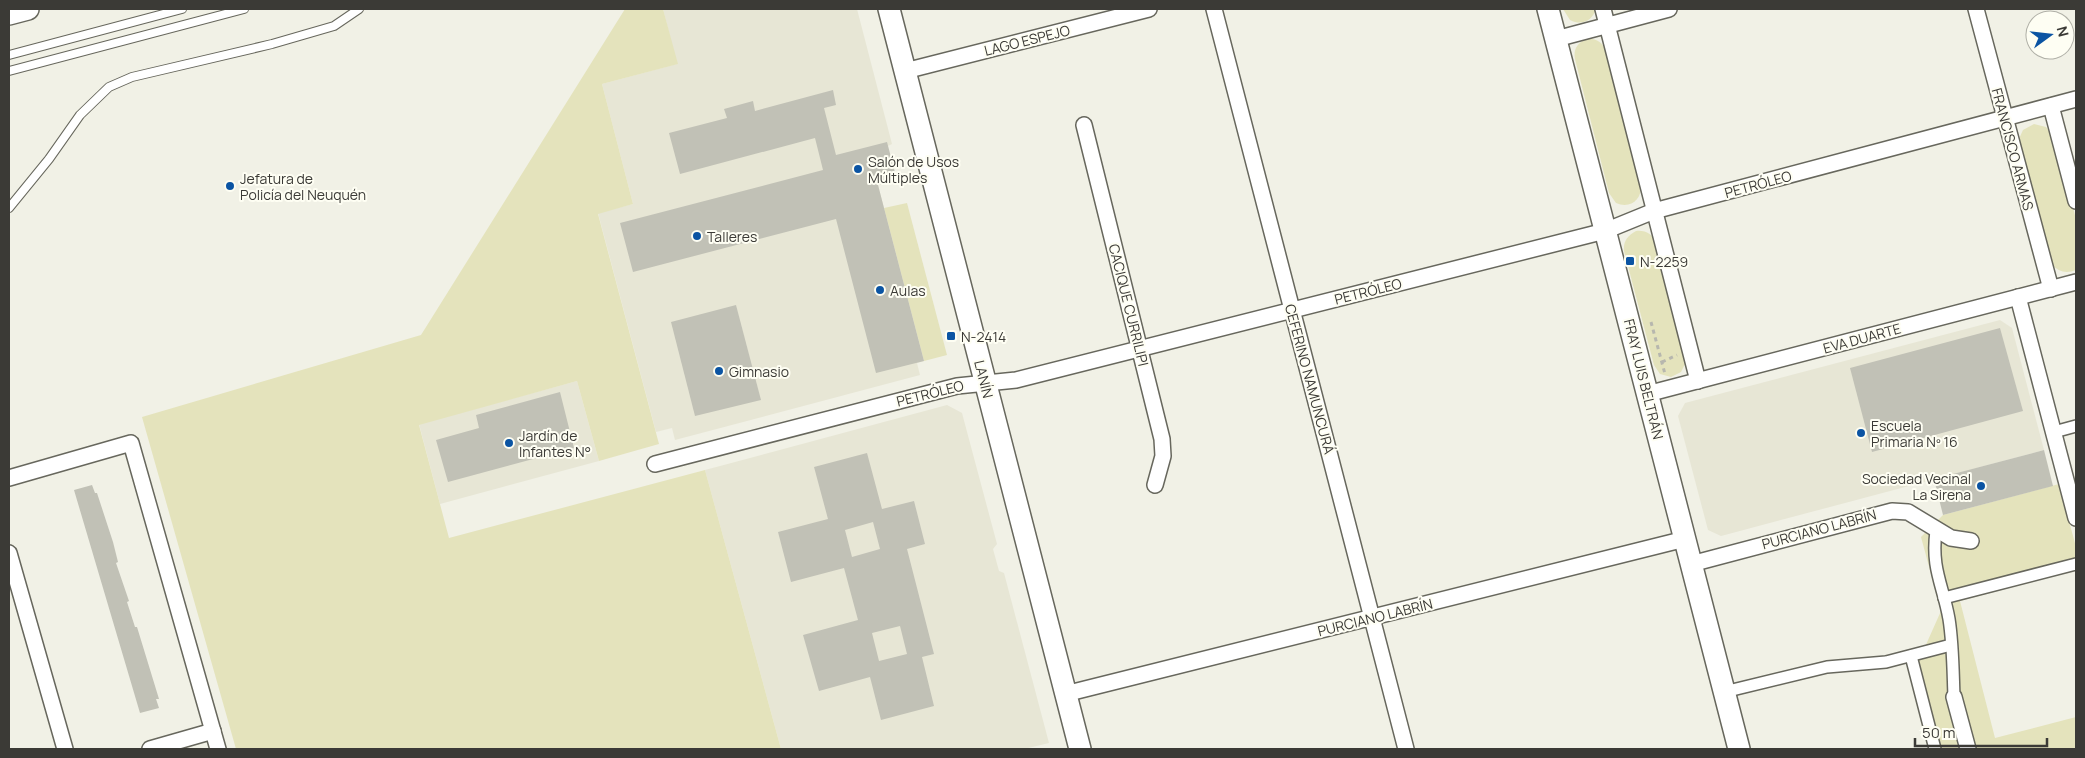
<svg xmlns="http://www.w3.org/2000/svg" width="2085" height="758" font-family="Manrope,sans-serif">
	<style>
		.built { fill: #e7e6d5 }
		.green { fill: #e4e3bc }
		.building { fill: #c1c1b6; fill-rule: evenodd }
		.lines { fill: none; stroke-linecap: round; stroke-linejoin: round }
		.service-casing { stroke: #67675d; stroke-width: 10 }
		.pedestrian-casing { stroke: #67675d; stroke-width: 14 }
		.minor-casing { stroke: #67675d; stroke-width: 18 }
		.secondary-casing { stroke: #67675d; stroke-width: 24 }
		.path { stroke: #b7b7ae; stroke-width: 3; stroke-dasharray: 4 4; stroke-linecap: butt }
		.service { stroke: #fff; stroke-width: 8 }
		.pedestrian { stroke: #fff; stroke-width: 11 }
		.minor { stroke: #fff; stroke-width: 15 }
		.secondary { stroke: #fff; stroke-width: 21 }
		.poi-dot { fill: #0b54a3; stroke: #fefef3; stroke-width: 2 }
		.labels { text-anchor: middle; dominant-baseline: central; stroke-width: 4; stroke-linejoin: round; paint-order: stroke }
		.street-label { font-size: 14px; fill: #3b3a36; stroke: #fefef3 }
		.poi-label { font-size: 14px; fill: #3b3a36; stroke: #fefef3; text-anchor: start }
	</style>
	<rect width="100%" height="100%" fill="#f1f1e6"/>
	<!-- built -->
	<g class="built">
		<polygon points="663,9 857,9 892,144 888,146 878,185 924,361 917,363 920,375 675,440 672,428 656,432 598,213 633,204 602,84 677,64"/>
		<polygon points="2000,320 2012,328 2044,450 1721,536 1708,530 1678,416 1685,403"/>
		<polygon points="577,381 599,461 440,504 419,424"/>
		<polygon points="947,405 962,413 997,544 993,549 999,571 1004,573 1049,743 1024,749 781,749 705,470"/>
	</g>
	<!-- green -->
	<g class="green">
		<polygon points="625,9 663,9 678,64 602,84 633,204 598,214 659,444 599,461 577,381 419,425 449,538 705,470 781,749 236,749 142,417 421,335"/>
		<path d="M1563,9H1596C1592,21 1582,26 1570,20Z"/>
		<path d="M1586,39C1596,38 1602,42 1606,51L1641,185C1642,200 1630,209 1616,203L1609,193L1575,59C1573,50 1577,43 1586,39Z"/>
		<path d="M2034,124L2046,127L2054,137L2076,219V270C2066,274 2059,272 2051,264L2018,141L2023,130Z"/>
		<polygon points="907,203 947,355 924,361 884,208"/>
		<path d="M1636,231C1646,230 1652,234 1656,243L1686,362L1681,372L1671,377L1660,374L1654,365L1624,251C1623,242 1627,236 1636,231Z"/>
		<polygon points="2059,484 2076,547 2076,570 1960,601 1995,738 2076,717 2076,749 1930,749 1912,676 1941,611 1921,537 1943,515"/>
	</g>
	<!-- building -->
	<g class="building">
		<polygon points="833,90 836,105 824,108 836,155 887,142 897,180 878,185 924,361 876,373 836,219 633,272 620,223 823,170 815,138 680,174 669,133 727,118 724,109 753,101 755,111"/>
		<polygon points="736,305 761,400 695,416 671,322"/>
		<polygon points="2000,328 2023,411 1872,452 1850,368"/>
		<polygon points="560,392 574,448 448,482 436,440 479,428 476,415"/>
		<polygon points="2044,450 2053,486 1943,515 1934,479"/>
		<path d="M867,453L882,509L914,501L925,544L907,549L934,654L922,657L934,706L881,720L870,677L819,691L803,635L858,620L844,568L791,582L778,532L828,519L814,467ZM873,522L880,549L852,557L845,530ZM900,626L907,654L879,661L872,633Z"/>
		<polygon points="92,485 95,493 97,493 113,542 118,562 116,563 129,601 127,602 135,627 137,627 159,699 156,699 159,708 140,713 74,490"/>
	</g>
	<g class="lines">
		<defs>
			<g id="service">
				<polyline points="9,55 182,9"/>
				<polyline points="9,71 244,9"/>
				<polyline points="9,208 49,159 80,115 109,87 132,77 272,44 334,26 359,9"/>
			</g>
			<g id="pedestrian">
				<polyline points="2054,432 2076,426"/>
				<path d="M1936,531C1931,569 1943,585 1949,619C1953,644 1953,671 1954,697"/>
				<polyline points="1944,598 2076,564"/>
				<polyline points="1911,656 1935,749"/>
				<polyline points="1724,692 1827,667 1886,662 1951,645"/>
			</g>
			<g id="minor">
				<polyline points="1214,9 1406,749"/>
				<polyline points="1603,9 1698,381"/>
				<polyline points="1976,9 2051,289"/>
				<polyline points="1556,39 1669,9"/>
				<polyline points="905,71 1149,9"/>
				<polyline points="2051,106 2076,201"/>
				<polyline points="1084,125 1162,439 1163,456 1155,485"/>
				<polyline points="2018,297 2076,518"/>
				<polyline points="1647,394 2076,282"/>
				<polyline points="655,464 957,386 1016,380 1605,231 1654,211 2076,99"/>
				<polyline points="9,478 131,443 218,749"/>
				<polyline points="9,553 65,749"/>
				<polyline points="1691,564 1892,511 1908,512 1951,538 1971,541"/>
				<polyline points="1065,694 1685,539"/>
				<polyline points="1954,697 1968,749"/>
				<polyline points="150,749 213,731"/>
			</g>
			<g id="secondary">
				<polyline points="889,9 1080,749"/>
				<polyline points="1548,9 1739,749"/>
				<polyline points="9,14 28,9"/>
			</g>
		</defs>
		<!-- service casing -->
		<use href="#service" class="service-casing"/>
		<!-- pedestrian casing -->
		<use href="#pedestrian" class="pedestrian-casing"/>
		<!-- minor casing -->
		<use href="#minor" class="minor-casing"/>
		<!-- secondary casing -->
		<use href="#secondary" class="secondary-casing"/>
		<!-- path -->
		<g class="path">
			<polyline points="1651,322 1665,374"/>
			<polyline points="1662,362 1677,355"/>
		</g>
		<!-- service -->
		<use href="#service" class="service"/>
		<!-- pedestrian -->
		<use href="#pedestrian" class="pedestrian"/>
		<!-- minor -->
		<use href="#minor" class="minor"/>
		<!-- secondary -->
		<use href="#secondary" class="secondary"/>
	</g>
	<!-- markers -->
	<g class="poi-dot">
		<circle cx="858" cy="169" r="5"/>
		<circle cx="230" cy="186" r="5"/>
		<circle cx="697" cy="236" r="5"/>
		<rect x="1625" y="256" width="10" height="10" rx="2.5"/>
		<circle cx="880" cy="290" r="5"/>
		<rect x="946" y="331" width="10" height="10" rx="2.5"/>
		<circle cx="719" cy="371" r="5"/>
		<circle cx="1861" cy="433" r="5"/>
		<circle cx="509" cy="443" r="5"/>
		<circle cx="1981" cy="486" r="5"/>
	</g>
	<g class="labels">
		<!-- street labels -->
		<g class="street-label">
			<text transform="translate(1027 40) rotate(-14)">LAGO ESPEJO</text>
			<text transform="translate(2013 149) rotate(75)">FRANCISCO ARMAS</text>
			<text transform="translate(1758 184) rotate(-15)">PETRÓLEO</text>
			<text transform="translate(1368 291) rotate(-14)">PETRÓLEO</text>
			<text transform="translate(1129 305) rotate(76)">CACIQUE CURRILIPI</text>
			<text transform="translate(1862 338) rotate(-15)">EVA DUARTE</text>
			<text transform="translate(984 379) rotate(76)">LANÍN</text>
			<text transform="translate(1310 379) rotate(75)">CEFERINO NAMUNCURÁ</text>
			<text transform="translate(1644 379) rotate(76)">FRAY LUIS BELTRÁN</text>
			<text transform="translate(930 393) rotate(-14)">PETRÓLEO</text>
			<text transform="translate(1819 529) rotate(-15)">PURCIANO LABRÍN</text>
			<text transform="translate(1375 617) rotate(-14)">PURCIANO LABRÍN</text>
		</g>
		<!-- poi labels -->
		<g class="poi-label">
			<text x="868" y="161">Salón de Usos<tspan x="868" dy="16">Múltiples</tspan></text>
			<text x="240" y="178">Jefatura de<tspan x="240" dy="16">Policía del Neuquén</tspan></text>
			<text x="707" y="236">Talleres</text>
			<text x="1640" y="261">N-2259</text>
			<text x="890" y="290">Aulas</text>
			<text x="961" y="336">N-2414</text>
			<text x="729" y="371">Gimnasio</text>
			<text x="1871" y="425">Escuela<tspan x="1871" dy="16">Primaria Nº 16</tspan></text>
			<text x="519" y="435">Jardín de<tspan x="519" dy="16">Infantes N°</tspan></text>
			<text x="1971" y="478" text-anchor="end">Sociedad Vecinal<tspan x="1971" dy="16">La Sirena</tspan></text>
		</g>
	</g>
	<!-- border -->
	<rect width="2085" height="758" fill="none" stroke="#3b3a36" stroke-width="20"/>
	<!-- north arrow -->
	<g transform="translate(2050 35) rotate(75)"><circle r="24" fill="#fefef3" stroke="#b0b0a7"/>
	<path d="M0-4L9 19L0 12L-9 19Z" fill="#0b54a3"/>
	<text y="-8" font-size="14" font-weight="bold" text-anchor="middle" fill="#3b3a36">N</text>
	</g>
	<!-- scale -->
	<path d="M1915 738v8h132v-8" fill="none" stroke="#3b3a36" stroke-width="2.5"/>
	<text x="1922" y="738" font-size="15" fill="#3b3a36" stroke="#fefef3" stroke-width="4" paint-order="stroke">50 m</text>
</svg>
